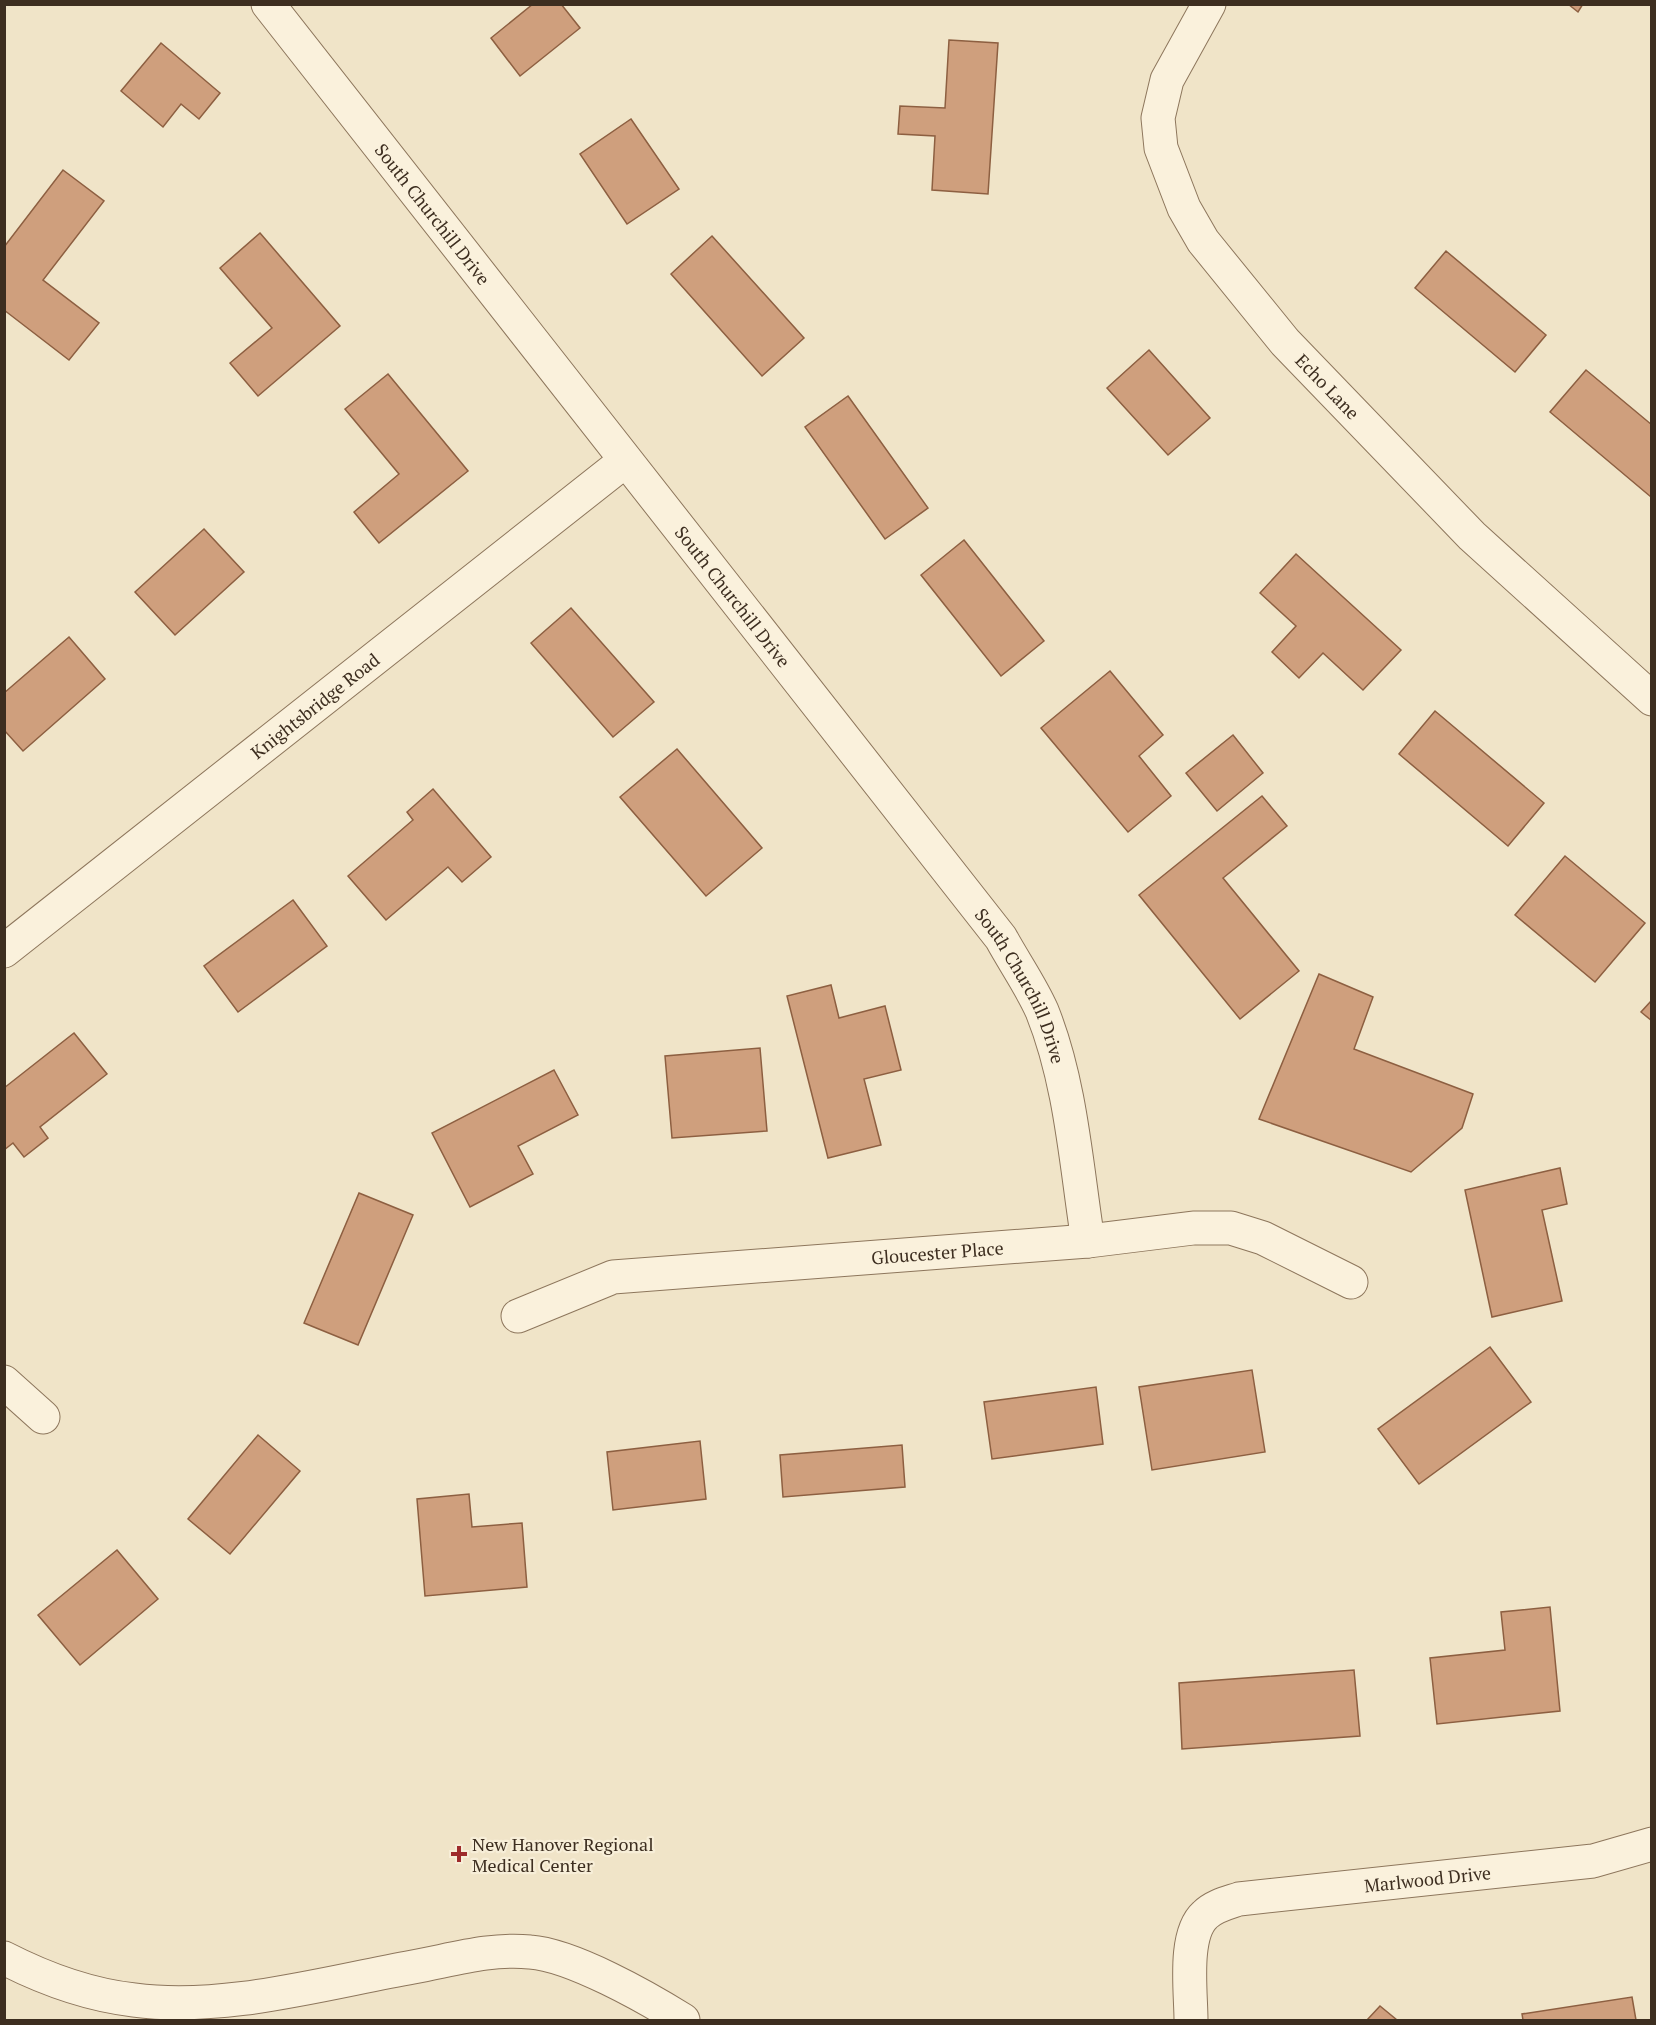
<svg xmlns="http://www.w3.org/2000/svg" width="1656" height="2025" font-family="'PT Serif',serif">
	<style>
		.building { fill: #cf9f7d; stroke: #8d5f41; stroke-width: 1.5 }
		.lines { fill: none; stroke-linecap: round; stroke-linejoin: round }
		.minor-casing { stroke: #8d765c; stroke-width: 35 }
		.minor { stroke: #faf1dc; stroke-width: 33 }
		.poi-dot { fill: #9e2a2b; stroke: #f7eed8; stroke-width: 2 }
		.labels { text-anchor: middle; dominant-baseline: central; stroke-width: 4.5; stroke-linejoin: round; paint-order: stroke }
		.street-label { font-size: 18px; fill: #3d2e20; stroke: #f7eed8 }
		.poi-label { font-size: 18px; fill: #3d2e20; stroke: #f7eed8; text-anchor: start }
	</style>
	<rect width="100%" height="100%" fill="#f0e4c8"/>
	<!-- building -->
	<g class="building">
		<polygon points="533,4 561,4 580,28 520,76 491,38"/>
		<polygon points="1568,4 1583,4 1578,12"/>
		<polygon points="949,40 998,43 988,194 932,190 935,136 898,134 900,106 945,108"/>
		<polygon points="161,43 220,93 199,119 181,104 163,127 121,91"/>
		<polygon points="631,119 679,189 627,224 580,154"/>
		<polygon points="63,170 104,201 43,280 99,323 69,360 4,310 4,247"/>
		<polygon points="260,233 340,326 258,396 230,363 272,328 220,268"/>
		<polygon points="712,236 804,338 762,376 671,274"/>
		<polygon points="1446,251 1546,335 1515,372 1415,288"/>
		<polygon points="1149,350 1210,418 1168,455 1107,388"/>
		<polygon points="1586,370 1652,425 1651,497 1550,412"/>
		<polygon points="388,374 468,471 379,543 354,512 399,474 345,409"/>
		<polygon points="848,396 928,508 885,539 805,427"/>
		<polygon points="204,529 244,572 175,635 135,592"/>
		<polygon points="964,540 1044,641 1001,676 921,575"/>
		<polygon points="1296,554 1401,650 1363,690 1323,653 1299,678 1272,652 1296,626 1260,593"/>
		<polygon points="571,608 654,702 613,737 531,643"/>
		<polygon points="69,637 105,679 23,751 4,730 4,693"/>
		<polygon points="1110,671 1163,735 1139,756 1171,796 1128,832 1041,728"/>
		<polygon points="1435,711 1544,803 1508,846 1399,754"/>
		<polygon points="1233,735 1263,773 1217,811 1186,773"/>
		<polygon points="677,749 762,848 706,896 620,797"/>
		<polygon points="433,789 491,857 462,882 448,867 386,920 348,876 413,820 407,812"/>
		<polygon points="1262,796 1287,826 1223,878 1299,971 1240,1019 1139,895"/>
		<polygon points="1565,856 1645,923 1595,982 1515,915"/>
		<polygon points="293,900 327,946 238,1012 204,966"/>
		<polygon points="1319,974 1373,997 1354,1049 1473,1094 1462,1128 1411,1172 1259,1119"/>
		<polygon points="831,985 839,1018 885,1006 901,1070 864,1079 881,1145 828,1158 787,996"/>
		<polygon points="1652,1000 1652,1021 1641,1012"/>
		<polygon points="74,1033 107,1074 40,1127 48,1138 24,1157 13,1143 4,1150 4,1088"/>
		<polygon points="760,1048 767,1131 672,1138 665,1056"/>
		<polygon points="554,1070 578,1115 518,1146 533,1174 470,1207 432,1133"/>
		<polygon points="1560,1168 1567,1204 1542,1210 1562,1301 1492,1317 1465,1190"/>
		<polygon points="359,1193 413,1215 358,1345 304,1323"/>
		<polygon points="1490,1347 1531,1402 1419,1484 1378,1429"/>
		<polygon points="1252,1370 1265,1452 1152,1470 1139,1387"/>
		<polygon points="1096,1387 1103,1444 992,1459 984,1402"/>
		<polygon points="258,1435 300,1471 230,1554 188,1519"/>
		<polygon points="700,1441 706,1499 613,1510 607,1452"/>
		<polygon points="902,1445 905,1487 783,1497 780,1455"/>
		<polygon points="469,1494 472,1527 522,1523 527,1587 425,1596 417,1499"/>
		<polygon points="117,1550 158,1599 80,1665 38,1615"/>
		<polygon points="1550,1607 1560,1711 1437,1724 1430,1658 1505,1650 1501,1612"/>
		<polygon points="1354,1670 1360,1736 1182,1749 1179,1683"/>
		<polygon points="1632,1997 1636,2020 1523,2020 1522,2014"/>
		<polygon points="1380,2006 1397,2020 1367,2020"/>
	</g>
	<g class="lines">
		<defs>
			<g id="minor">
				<path id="s1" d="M268,4L1001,938C1014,962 1031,986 1042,1011C1071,1083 1076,1164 1088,1241"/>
				<path id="s2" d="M1209,4L1167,80L1158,118L1161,148L1184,208L1203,241L1285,342L1472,536L1652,699"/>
				<path id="s3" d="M4,951L625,461"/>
				<path id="s4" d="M518,1316L613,1277L1088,1241L1193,1228H1231L1263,1238L1351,1282"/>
				<polyline points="4,1382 43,1417"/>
				<path d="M4,1958C43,1978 90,1995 134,2000C224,2012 324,1983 413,1967C452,1960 490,1948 530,1952C572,1955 646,1997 683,2020"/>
				<path id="s5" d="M1191,2020C1191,1992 1183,1935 1205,1915C1214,1906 1227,1903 1239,1899L1593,1861L1652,1844"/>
			</g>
		</defs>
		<!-- minor casing -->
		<use href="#minor" class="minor-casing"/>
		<!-- minor -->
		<use href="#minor" class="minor"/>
	</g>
	<!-- markers -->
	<path class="poi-dot" d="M456 1845h6v6h6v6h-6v6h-6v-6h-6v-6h6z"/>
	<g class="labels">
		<!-- street labels -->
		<g class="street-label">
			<text stroke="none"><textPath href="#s1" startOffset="267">South Churchill Drive</textPath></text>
			<text stroke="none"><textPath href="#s2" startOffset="450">Echo Lane</textPath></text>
			<text stroke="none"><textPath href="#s1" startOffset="753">South Churchill Drive</textPath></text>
			<text stroke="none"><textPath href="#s3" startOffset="396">Knightsbridge Road</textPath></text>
			<text stroke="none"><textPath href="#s1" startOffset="1239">South Churchill Drive</textPath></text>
			<text stroke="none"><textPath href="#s4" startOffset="428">Gloucester Place</textPath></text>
			<text stroke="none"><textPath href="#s5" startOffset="336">Marlwood Drive</textPath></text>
		</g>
		<!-- poi labels -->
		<g class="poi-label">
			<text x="472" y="1844">New Hanover Regional<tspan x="472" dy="21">Medical Center</tspan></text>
		</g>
	</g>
	<!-- border -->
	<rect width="1656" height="2025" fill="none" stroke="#3d2e20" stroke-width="12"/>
</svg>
